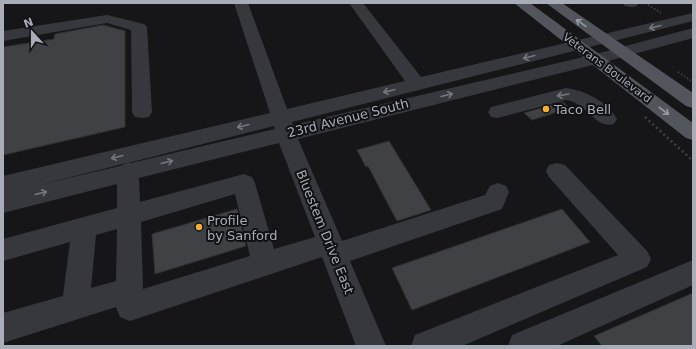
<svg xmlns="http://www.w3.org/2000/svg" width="696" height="349" font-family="'DejaVu Sans',sans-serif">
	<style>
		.building { fill: #404145; stroke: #303034 }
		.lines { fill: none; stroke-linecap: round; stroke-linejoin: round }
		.path-far1 { stroke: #3d3f44; stroke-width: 2; stroke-dasharray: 1.5 2; stroke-linecap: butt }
		.path { stroke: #3d3f44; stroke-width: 2.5; stroke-dasharray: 2 3; stroke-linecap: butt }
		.minor { fill: #37383d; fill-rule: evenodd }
		.major { fill: #53555c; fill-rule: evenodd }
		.oneway { stroke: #979ba6 }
		.oneway2 { stroke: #757881 }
		.poi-dot { fill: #f2b134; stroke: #111113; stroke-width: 1.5 }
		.labels { text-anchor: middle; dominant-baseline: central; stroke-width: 4; stroke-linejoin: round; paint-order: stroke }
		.far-street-label { font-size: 11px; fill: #a8adb8; stroke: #111113 }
		.poi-label { font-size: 13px; fill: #a8adb8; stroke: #111113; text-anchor: start }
		.street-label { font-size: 13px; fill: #a8adb8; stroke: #111113 }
	</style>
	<rect width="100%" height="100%" fill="#161618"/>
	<!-- building -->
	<g class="building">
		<polygon points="103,25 125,31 125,127 3,155 3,47 54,39 55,34"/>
		<polygon points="563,102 570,108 532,120 524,113"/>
		<polygon points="389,141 431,210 397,221 368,166 366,167 357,150"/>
		<polygon points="237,209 246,246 155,274 152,234"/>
		<polygon points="562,209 590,242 412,310 392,268"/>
		<polygon points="693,293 693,346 602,346 594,336"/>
	</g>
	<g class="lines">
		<!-- path-far1 -->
		<g class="path-far1">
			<polyline points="645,3 661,13"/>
			<polyline points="678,72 693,82"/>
		</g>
		<!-- path -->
		<polyline class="path" points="645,117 693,161"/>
		<!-- minor -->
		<g class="minor">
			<path d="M234,3H248L287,109L405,81L349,3H363L421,77L693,13V21L292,122L293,125L592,55L693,28V38L601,63L298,139L342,241L485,195L490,186L498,183L506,186L509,192L502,209L350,261L386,346H356L322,257L130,321L120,317L116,307L3,343V313L63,296L70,242L3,261V239L117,208V184L3,213V176L270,113ZM274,126L275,129L131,163H128ZM279,143L315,237L274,249L255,183L252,177L244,174L140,202L139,178ZM127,163L120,166L39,185ZM235,194L250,256L143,289L141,222ZM117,229L116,281L91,288L96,235Z"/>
			<polygon points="623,3 639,3 637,6 632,7 625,6"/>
			<polygon points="107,15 144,24 147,27 152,112 149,117 142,118 135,117 132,112 131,30 107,23 3,41 3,31"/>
			<path d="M566,88C587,91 606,101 617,119L614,124C594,129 588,103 566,100L498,118L491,117L488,112L491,107Z"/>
			<polygon points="557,163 565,165 647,251 651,259 647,267 462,346 411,346 415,335 618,255 549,177 546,171 549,165"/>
			<polygon points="693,260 693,285 557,346 508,346 512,335"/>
		</g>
		<!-- major -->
		<g class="major">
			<polygon points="514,3 530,3 693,123 693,140 686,138"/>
			<polygon points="546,3 562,3 693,93 693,108 686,106"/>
		</g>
	</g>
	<!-- one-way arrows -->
	<defs><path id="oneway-shaft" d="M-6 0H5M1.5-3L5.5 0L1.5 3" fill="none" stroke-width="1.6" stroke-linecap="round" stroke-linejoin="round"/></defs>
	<g class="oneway">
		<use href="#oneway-shaft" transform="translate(581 23) rotate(-145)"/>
		<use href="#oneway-shaft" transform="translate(664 111) rotate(37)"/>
	</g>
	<g class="oneway2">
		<use href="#oneway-shaft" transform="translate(655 27) rotate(166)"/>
		<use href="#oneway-shaft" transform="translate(529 57) rotate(166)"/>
		<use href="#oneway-shaft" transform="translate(389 91) rotate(166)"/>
		<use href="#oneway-shaft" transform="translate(447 95) rotate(-14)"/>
		<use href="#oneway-shaft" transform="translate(563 95) rotate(171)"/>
		<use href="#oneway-shaft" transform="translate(243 126) rotate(166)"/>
		<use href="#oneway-shaft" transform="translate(117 157) rotate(166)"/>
		<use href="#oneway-shaft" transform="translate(167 162) rotate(-14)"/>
		<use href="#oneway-shaft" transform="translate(41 193) rotate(-14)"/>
	</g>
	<!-- markers -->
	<g class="poi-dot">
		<circle cx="546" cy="109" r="4"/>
		<circle cx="199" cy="227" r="4"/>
	</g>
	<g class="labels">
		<!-- far-street labels -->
		<g class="far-street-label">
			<text transform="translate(607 68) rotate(37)">Veterans Boulevard</text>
		</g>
		<!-- poi labels -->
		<g class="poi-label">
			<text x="554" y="109">Taco Bell</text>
			<text x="207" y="220">Profile<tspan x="207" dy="15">by Sanford</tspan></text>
		</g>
		<!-- street labels -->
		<g class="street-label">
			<text transform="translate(348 118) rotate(-14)">23rd Avenue South</text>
			<text transform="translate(325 232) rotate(68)">Bluestem Drive East</text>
		</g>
	</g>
	<!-- border -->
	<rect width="696" height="349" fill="none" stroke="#a8adb8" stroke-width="8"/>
	<!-- north arrow -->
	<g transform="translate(32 32) rotate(339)" stroke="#111113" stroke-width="3" paint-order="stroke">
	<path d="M0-3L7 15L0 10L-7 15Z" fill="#a8adb8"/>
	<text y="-6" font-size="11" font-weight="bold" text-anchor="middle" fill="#a8adb8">N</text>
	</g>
</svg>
